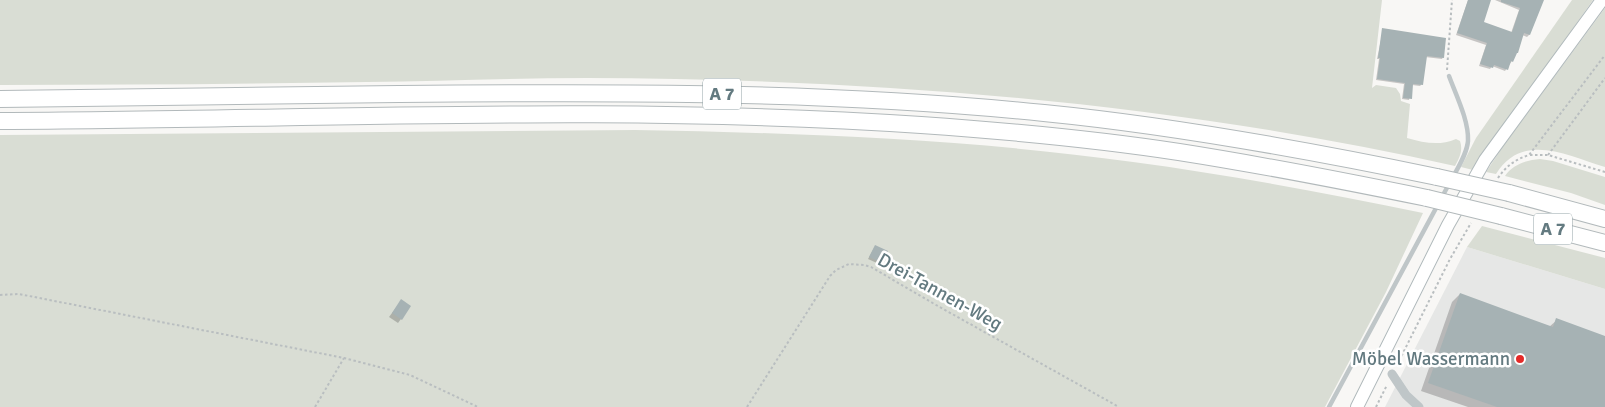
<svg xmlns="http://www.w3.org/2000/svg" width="1605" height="407" font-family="Signika,sans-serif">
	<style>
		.built { fill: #e6e7e6 }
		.green { fill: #d9ddd4 }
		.shadow { fill: #0003 }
		.building { fill: #a6b2b4 }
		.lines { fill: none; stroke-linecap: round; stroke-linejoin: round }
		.secondary-casing { stroke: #b1babc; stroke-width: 14 }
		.highway-casing { stroke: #b2b9bb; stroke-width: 18 }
		.path { stroke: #b9bec0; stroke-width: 2; stroke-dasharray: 2.5 2.5; stroke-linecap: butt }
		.lane { stroke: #bfc6c8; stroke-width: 4.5 }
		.street { stroke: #bfc6c8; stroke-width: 9 }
		.secondary { stroke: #fff; stroke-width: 12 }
		.highway { stroke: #fff; stroke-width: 16 }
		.highway-bridge-casing { stroke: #b2b9bb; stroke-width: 18; stroke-linecap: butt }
		.highway-bridge { stroke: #fff; stroke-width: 16 }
		.poi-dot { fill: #e42a29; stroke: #fff; stroke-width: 2 }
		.labels { text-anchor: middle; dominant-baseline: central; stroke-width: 5; stroke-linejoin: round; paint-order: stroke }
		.shield { fill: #fff; stroke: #92a2a6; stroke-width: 1 }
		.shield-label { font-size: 18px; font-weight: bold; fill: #637a80 }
		.street-label { font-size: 19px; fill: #637a80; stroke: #fff }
		.poi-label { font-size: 19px; fill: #637a80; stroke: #fff; text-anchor: end }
	</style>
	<rect width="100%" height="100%" fill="#f8f7f5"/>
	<!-- built -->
	<polygon class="built" points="1467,247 1605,289 1605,407 1385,407"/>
	<!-- green -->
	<g class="green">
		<path d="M0,0H1382L1372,88L1376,85L1396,88L1400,94L1401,101L1410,104L1407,138C1425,143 1439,146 1456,139L1460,141C1463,150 1460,157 1455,166C1170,102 878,79 587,78C514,78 440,81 367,82C245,84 122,85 0,85Z"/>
		<polygon points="1572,0 1593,0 1473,170 1461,167 1476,138"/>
		<path d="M1605,8V167C1568,156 1523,131 1496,174L1486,172L1504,145Z"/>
		<path d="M635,130C801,133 968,139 1133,162C1230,175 1327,193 1423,213L1386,292L1325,407H0V135Z"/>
		<path d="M1540,159L1553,161L1605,177V205L1571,193L1505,176C1513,164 1527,160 1540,159Z"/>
		<polygon points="1482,226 1605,258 1605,289 1467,247"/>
	</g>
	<!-- shadow -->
	<g class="shadow">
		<polygon points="1468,0 1490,0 1482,23 1511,33 1519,10 1495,0 1543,0 1529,35 1527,37 1522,35 1512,61 1505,71 1492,66 1490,69 1479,66 1486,45 1456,35"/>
		<polygon points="1383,30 1443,57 1442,59 1425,57 1421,85 1420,86 1412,85 1409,100 1402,99 1404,84 1376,80 1379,59 1377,59"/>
		<polygon points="874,248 886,252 879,264 868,259"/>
		<polygon points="1460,294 1549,327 1557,320 1605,338 1605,407 1468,407 1421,391 1452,302"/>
		<polygon points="401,301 401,319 398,323 389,317"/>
	</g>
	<!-- building -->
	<g class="building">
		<polygon points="1468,0 1491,0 1484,22 1512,32 1520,8 1501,2 1501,0 1544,0 1530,35 1524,33 1518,53 1517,53 1513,62 1511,61 1508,70 1494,65 1493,68 1480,64 1487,43 1457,33"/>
		<polygon points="1382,28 1446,38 1444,58 1427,56 1423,85 1413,84 1412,99 1403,98 1405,83 1377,79 1380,58 1378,58"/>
		<polygon points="875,245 888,251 882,263 869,257"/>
		<polygon points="1460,293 1553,327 1556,318 1605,336 1605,407 1497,407 1428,383"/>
		<polygon points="401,299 411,306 402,320 392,313"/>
	</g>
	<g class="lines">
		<defs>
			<polyline id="secondary" points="1357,407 1448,225 1485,160 1602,0"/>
			<g id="highway">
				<path d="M0,99C133,97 266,96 399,94C614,92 830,91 1044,113C1176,126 1307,150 1437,177"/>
				<path d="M0,121C306,120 615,104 921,125C1007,131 1094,139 1179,152C1262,165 1344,181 1427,198"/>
				<polyline points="1509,193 1605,219"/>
				<polyline points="1501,216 1605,243"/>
			</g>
		</defs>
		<!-- secondary casing -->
		<use href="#secondary" class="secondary-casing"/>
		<!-- highway casing -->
		<use href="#highway" class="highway-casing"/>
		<!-- path -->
		<g class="path">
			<polyline points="1447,70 1452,0"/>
			<polyline points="1530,155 1548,155 1605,172"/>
			<polyline points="1548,155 1605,78"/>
			<path d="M1498,178C1506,166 1516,159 1529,155L1605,55"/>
			<polyline points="0,295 19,294 344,358 410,375 478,407"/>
			<polyline points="1397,365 1450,259 1471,223"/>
			<polyline points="315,407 344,358"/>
			<polyline points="747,407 830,276 836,270 849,264 864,265 871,267 936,305 1119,407"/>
			<polyline points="1376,407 1387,385"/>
		</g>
		<!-- lane -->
		<g class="lane">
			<path d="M1449,76C1456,95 1469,121 1468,141C1467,153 1459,166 1453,177"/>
			<polyline points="1329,407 1449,184"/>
		</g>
		<!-- street -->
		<polyline class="street" points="1392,374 1406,395 1419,407"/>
		<!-- secondary -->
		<use href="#secondary" class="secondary"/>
		<!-- highway -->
		<use href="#highway" class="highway"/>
		<defs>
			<g id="highway-bridge">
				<polyline points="1437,177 1509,193"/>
				<polyline points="1427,198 1501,216"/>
			</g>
		</defs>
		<!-- highway-bridge casing -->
		<use href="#highway-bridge" class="highway-bridge-casing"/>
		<!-- highway-bridge -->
		<use href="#highway-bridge" class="highway-bridge"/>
	</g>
	<!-- markers -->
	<circle class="poi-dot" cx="1520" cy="359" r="5"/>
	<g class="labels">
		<!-- shield labels -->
		<g class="shield">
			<rect x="703" y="78.5" width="38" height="31" rx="4"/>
			<rect x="1534" y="213.5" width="38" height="31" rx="4"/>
		</g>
		<g class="shield-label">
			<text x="722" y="94">A 7</text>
			<text x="1553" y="229">A 7</text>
		</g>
		<!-- street labels -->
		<g class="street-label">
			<text transform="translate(940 292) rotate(29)">Drei-Tannen-Weg</text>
		</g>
		<!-- poi labels -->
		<g class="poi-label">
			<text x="1510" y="359">Möbel Wassermann</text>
		</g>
	</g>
</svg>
